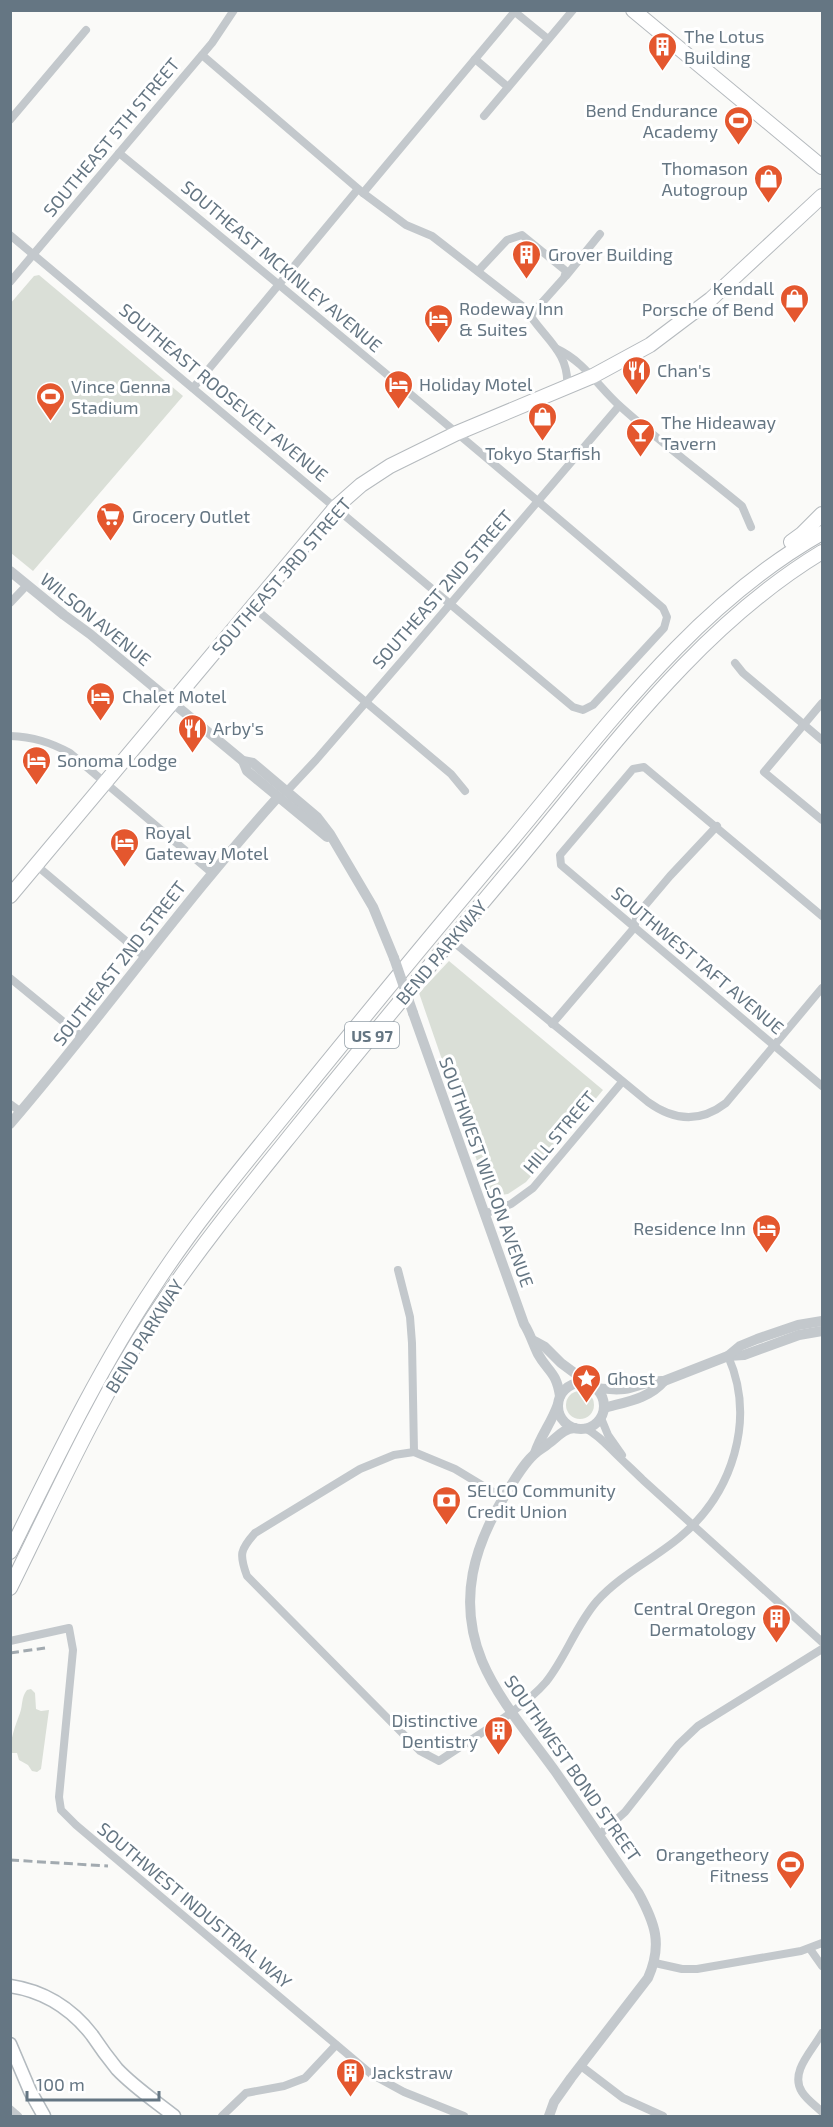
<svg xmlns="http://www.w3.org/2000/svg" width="833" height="2127" font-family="'Exo 2',sans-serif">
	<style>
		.green { fill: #dadfd7 }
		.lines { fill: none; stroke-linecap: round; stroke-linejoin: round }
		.secondary-casing { stroke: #b3babf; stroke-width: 15 }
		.primary-casing { stroke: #b5babe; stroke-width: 16 }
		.trunk-casing { stroke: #b4b9bd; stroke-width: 16 }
		.minor { stroke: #c3c8cc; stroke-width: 8 }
		.tertiary { stroke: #c3c8cc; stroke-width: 10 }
		.secondary { stroke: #fff; stroke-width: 12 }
		.primary { stroke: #fff; stroke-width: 14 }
		.trunk { stroke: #fff; stroke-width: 14 }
		.rail { stroke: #a2aab0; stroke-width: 3; stroke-dasharray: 9 4.5; stroke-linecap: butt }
		.tertiary-bridge { stroke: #c3c8cc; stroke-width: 10 }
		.labels { text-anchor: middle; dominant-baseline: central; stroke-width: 6; stroke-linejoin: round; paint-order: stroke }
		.shield { fill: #fff; stroke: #939fa8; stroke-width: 1.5 }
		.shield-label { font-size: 16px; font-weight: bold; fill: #657683 }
		.poi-label { font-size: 18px; fill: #657683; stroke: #fff; text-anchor: start }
		.street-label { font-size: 18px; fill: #657683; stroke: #fff }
	</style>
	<rect width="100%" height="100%" fill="#fafaf8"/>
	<!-- green -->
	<g class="green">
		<polygon points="39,275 183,396 33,571 11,553 10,304 34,276"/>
		<polygon points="449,961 603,1090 526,1182 508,1194 493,1196 487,1190 419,993"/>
		<circle cx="580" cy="1405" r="14"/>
		<path d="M31,1689L35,1693L36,1709L41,1711L49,1710L41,1769L37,1772L32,1771L28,1765L19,1760L17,1753H11C10,1738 15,1727 20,1713C23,1705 21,1697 27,1690Z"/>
	</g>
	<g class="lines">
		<defs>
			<g id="secondary">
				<path d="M10,1986C44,1991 71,2008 92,2035C100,2047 108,2058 117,2069C134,2087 155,2101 174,2116"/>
				<polyline points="10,2044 30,2091 44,2116"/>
			</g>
			<g id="primary">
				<polyline points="633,10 822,167"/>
				<polyline points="10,896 336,507 361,485 390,466 457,433 593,376 650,345 711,299 822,196"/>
			</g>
			<g id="trunk">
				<polyline points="791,542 802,534 822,514"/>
				<path d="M10,1552C55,1461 99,1369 155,1285C196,1222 244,1165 291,1107C363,1018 436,929 510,842C604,730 693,606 822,533"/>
				<path d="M10,1588C55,1497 97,1403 153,1317C197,1250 248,1188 298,1126C371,1036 445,947 519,859C611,749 698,627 822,552"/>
			</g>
		</defs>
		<!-- secondary casing -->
		<use href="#secondary" class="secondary-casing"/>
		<!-- primary casing -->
		<use href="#primary" class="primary-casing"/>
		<!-- trunk casing -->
		<use href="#trunk" class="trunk-casing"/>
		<!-- minor -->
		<g class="minor">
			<polyline points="515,12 548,39"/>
			<path d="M202,55L363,193L406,225L432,236L526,309C542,337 570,351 567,387"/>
			<polyline points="475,59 508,87"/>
			<polyline points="484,116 573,10"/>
			<polyline points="10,120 86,30"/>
			<polyline points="363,193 516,10"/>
			<path d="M10,235L573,707L583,710L593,705L664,628L667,617L663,608C484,454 302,303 119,153"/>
			<polyline points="478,271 507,240 522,235 566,271 564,278 530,316"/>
			<polyline points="566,276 600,234"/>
			<polyline points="10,282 212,43 234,10"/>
			<path d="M557,349C585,362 599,388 621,407C660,442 702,473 742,506L751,527"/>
			<polyline points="193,388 358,189"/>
			<polyline points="10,603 27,585"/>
			<polyline points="253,607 451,774 465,791"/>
			<polyline points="735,663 743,673 822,740"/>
			<polyline points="822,703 764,772 822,820"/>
			<path d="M10,736C33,737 50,742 70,753L212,873"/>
			<polyline points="287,791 316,760 406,656 619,406"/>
			<polyline points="36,865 145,957"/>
			<polyline points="822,916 644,767 633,769 560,855 561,865 822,1086"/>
			<path d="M451,940L648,1102C674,1121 700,1123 726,1103L822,988"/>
			<polyline points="10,978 82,1037"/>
			<polyline points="552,1024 634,928 637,915 670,876 717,826"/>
			<polyline points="10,1104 21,1112"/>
			<polyline points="484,1214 511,1204 533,1188 622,1082"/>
			<polyline points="398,1270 410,1317 412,1343 414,1452"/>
			<polyline points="601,1418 608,1435 622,1455"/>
			<path d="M585,1428C598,1435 605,1443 615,1453C624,1462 634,1471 643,1480L822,1642"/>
			<path d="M503,1498L455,1469L414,1452L394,1455L360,1469L255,1533C240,1550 239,1554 247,1576L420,1751L439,1761C471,1739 522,1710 546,1682C566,1657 576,1625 597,1601C620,1575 654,1559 680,1537C733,1493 756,1419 728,1356"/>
			<polyline points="10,1641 69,1628 73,1650 59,1797 61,1810 76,1825 371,2074 404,2092 464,2116"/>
			<polyline points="599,1835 625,1812 678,1745 698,1726 822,1649"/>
			<polyline points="810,1949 822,1966"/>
			<polyline points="655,1963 682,1969 697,1969 801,1951 822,1943"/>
			<path d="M822,2033C813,2050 789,2072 802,2092C807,2100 816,2106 822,2112"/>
			<polyline points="581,2066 623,2098 663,2116"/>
			<polyline points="10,2109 18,2116"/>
			<polyline points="222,2116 246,2093 284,2086 305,2078 336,2045"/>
		</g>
		<!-- tertiary -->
		<g class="tertiary">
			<polyline points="10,571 64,615 90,634 243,761 253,763 317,817 330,834 373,907 394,958"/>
			<polyline points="243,761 247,771 327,837"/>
			<path d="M413,1013L524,1324C530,1333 533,1344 538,1354C548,1372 556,1371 560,1396"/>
			<path d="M10,1124C102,1017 184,901 278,797"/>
			<polyline points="534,1341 545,1347 561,1363 588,1383"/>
			<polyline points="728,1356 744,1355 799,1335 822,1331"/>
			<circle cx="581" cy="1406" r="23"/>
			<path d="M596,1388C608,1389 619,1391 630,1388C642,1385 651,1380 664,1381L728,1356L740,1346L757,1339L798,1325L822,1321"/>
			<path d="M604,1408C625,1402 649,1399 664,1381"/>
			<path d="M535,1453C541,1435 552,1422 558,1404"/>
			<path d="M549,2116L554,2102L571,2078L648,1978C663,1944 655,1923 638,1892C610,1852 583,1811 555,1771C530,1736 499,1701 482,1661C457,1600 474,1545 507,1492C515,1479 525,1461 537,1452C540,1449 545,1447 548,1444C558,1437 562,1429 575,1428"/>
		</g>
		<!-- secondary -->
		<use href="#secondary" class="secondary"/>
		<!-- primary -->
		<use href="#primary" class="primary"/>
		<!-- trunk -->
		<use href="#trunk" class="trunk"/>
		<!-- rail -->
		<g class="rail">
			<polyline points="10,1653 45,1648"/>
			<polyline points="10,1860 108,1866"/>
		</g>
		<!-- tertiary-bridge -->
		<polyline class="tertiary-bridge" points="394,958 413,1013"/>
	</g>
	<!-- icons -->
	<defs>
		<symbol id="building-pin" viewBox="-11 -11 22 30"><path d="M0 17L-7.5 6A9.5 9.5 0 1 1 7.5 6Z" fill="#e4572e" stroke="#fff"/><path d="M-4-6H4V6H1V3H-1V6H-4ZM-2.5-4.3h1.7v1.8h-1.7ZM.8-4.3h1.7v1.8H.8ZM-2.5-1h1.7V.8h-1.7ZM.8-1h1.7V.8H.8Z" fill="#fff"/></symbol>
		<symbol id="stadium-pin" viewBox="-11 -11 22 30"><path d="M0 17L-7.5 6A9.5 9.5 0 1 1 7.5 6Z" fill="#e4572e" stroke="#fff"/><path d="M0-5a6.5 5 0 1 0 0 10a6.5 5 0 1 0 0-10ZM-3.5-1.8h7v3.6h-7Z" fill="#fff"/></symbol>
		<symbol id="shop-pin" viewBox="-11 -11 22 30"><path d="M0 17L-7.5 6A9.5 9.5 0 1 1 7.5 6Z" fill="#e4572e" stroke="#fff"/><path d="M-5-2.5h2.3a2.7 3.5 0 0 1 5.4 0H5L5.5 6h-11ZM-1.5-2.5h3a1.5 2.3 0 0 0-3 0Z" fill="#fff"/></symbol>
		<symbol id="hotel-pin" viewBox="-11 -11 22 30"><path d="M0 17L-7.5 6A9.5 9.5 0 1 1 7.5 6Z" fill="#e4572e" stroke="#fff"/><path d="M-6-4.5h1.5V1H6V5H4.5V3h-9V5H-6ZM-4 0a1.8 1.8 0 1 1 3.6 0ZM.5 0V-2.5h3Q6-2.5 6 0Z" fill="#fff"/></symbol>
		<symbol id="restaurant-pin" viewBox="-11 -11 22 30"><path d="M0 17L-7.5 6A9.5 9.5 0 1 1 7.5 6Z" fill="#e4572e" stroke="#fff"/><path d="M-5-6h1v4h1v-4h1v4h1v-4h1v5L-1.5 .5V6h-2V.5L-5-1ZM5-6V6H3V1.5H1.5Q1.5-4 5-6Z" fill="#fff"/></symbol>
		<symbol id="bar-pin" viewBox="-11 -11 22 30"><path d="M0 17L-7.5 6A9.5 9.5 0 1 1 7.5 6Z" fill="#e4572e" stroke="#fff"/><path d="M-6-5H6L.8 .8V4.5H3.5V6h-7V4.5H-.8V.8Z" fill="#fff"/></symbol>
		<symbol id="supermarket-pin" viewBox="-11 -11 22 30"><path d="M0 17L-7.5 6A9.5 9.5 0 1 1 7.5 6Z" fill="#e4572e" stroke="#fff"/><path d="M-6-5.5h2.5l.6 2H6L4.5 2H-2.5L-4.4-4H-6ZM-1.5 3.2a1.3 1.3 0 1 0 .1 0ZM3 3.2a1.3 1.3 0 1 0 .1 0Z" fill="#fff"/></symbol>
		<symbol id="sight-pin" viewBox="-11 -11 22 30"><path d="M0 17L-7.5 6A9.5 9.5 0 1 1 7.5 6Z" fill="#e4572e" stroke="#fff"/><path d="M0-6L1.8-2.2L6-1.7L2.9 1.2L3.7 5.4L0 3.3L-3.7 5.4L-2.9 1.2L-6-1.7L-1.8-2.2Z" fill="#fff"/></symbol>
		<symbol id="bank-pin" viewBox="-11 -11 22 30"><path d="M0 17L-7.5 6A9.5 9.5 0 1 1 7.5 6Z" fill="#e4572e" stroke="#fff"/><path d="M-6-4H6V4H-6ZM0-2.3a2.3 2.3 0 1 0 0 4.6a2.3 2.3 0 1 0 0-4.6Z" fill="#fff"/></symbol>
	</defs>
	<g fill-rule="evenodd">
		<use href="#building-pin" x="646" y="30" width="33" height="45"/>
		<use href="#stadium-pin" x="722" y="104" width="33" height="45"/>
		<use href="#shop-pin" x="752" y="162" width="33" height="45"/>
		<use href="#building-pin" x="510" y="238" width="33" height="45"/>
		<use href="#shop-pin" x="778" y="282" width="33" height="45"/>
		<use href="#hotel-pin" x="422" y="302" width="33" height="45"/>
		<use href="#restaurant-pin" x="620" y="354" width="33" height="45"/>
		<use href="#hotel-pin" x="382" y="368" width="33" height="45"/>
		<use href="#stadium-pin" x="34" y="380" width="33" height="45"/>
		<use href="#shop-pin" x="526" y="400" width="33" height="45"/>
		<use href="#bar-pin" x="624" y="416" width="33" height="45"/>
		<use href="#supermarket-pin" x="94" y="500" width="33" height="45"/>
		<use href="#hotel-pin" x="84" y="680" width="33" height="45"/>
		<use href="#restaurant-pin" x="176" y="712" width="33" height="45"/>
		<use href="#hotel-pin" x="20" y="744" width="33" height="45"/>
		<use href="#hotel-pin" x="108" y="826" width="33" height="45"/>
		<use href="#hotel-pin" x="750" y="1212" width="33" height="45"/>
		<use href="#sight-pin" x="570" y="1362" width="33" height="45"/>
		<use href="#bank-pin" x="430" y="1484" width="33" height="45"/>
		<use href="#building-pin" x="760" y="1602" width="33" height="45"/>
		<use href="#building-pin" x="482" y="1714" width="33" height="45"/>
		<use href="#stadium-pin" x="774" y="1848" width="33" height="45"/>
		<use href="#building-pin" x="334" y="2056" width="33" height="45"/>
	</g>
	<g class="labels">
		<!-- shield labels -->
		<rect class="shield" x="345" y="1022" width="54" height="26" rx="4.5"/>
		<g class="shield-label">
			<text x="372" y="1035">US 97</text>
		</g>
		<!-- poi labels -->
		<g class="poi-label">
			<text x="684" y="36">The Lotus<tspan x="684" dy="21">Building</tspan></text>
			<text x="718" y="110" text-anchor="end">Bend Endurance<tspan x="718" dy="21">Academy</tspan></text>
			<text x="748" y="168" text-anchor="end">Thomason<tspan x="748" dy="21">Autogroup</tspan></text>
			<text x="548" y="254">Grover Building</text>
			<text x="774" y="288" text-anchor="end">Kendall<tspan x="774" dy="21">Porsche of Bend</tspan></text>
			<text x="459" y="308">Rodeway Inn<tspan x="459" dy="21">&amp; Suites</tspan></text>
			<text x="657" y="370">Chan's</text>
			<text x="419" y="384">Holiday Motel</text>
			<text x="71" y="386">Vince Genna<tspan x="71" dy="21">Stadium</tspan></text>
			<text x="661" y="422">The Hideaway<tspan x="661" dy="21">Tavern</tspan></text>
			<text x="543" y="453" text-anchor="middle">Tokyo Starfish</text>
			<text x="132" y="516">Grocery Outlet</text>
			<text x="122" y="696">Chalet Motel</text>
			<text x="213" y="728">Arby's</text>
			<text x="57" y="760">Sonoma Lodge</text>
			<text x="145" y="832">Royal<tspan x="145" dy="21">Gateway Motel</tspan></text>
			<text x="746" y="1228" text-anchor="end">Residence Inn</text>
			<text x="607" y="1378">Ghost</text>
			<text x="467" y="1490">SELCO Community<tspan x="467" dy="21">Credit Union</tspan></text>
			<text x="756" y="1608" text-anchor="end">Central Oregon<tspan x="756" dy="21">Dermatology</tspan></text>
			<text x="478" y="1720" text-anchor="end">Distinctive<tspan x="478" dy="21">Dentistry</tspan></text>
			<text x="769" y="1854" text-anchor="end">Orangetheory<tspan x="769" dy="21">Fitness</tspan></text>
			<text x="371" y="2072">Jackstraw</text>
		</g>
		<!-- street labels -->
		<g class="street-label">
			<text transform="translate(111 137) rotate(-50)">SOUTHEAST 5TH STREET</text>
			<text transform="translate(282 266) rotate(40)">SOUTHEAST MCKINLEY AVENUE</text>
			<text transform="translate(224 392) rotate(40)">SOUTHEAST ROOSEVELT AVENUE</text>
			<text transform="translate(281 576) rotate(-49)">SOUTHEAST 3RD STREET</text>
			<text transform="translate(442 589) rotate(-49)">SOUTHEAST 2ND STREET</text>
			<text transform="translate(96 619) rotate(39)">WILSON AVENUE</text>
			<text transform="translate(441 952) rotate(-50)">BEND PARKWAY</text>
			<text transform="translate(698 960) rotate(40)">SOUTHWEST TAFT AVENUE</text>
			<text transform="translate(119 963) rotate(-52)">SOUTHEAST 2ND STREET</text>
			<text transform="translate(559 1132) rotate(-50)">HILL STREET</text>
			<text transform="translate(487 1172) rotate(70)">SOUTHWEST WILSON AVENUE</text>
			<text transform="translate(144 1336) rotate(-58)">BEND PARKWAY</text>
			<text transform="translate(573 1768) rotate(55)">SOUTHWEST BOND STREET</text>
			<text transform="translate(195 1905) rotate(40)">SOUTHWEST INDUSTRIAL WAY</text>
		</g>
	</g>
	<!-- border -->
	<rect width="833" height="2127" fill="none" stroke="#657683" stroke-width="24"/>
	<!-- scale -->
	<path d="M27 2091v9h132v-9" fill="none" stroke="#657683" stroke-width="3"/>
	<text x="36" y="2091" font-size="18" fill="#657683" stroke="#ffffff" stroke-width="4.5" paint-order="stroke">100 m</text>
</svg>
